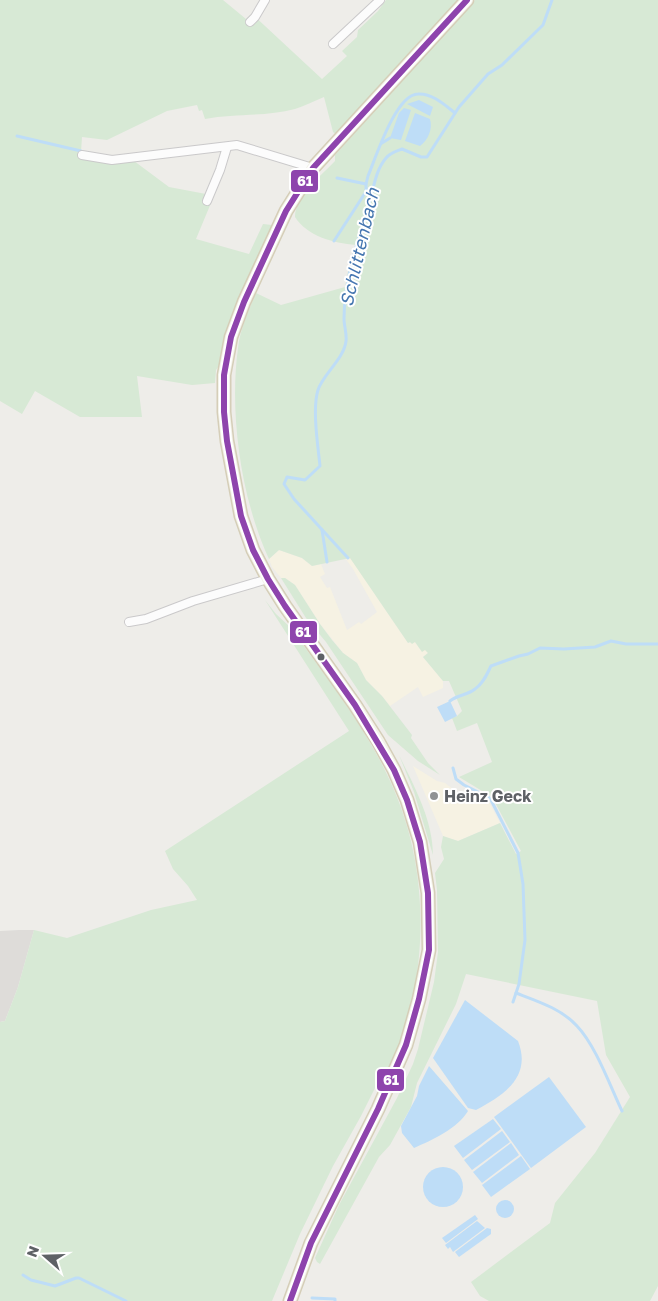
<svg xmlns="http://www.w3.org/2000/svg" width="658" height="1301" font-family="'Golos Text',sans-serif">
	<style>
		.commercial { fill: #f6f2e3 }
		.industrial { fill: #dedcd9 }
		.green { fill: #d7e9d5 }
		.water { fill: #beddf7 }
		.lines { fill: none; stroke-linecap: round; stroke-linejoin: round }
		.stream { stroke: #beddf7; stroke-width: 3 }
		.street-casing { stroke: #cac9ca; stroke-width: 10 }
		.primary-casing { stroke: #d5ceb8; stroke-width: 15 }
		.street { stroke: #fcfcfc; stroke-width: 8 }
		.primary { stroke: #f3f2e9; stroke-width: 12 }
		.bus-1-casing { stroke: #fff; stroke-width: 10 }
		.bus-1 { stroke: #8e44ad; stroke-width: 6 }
		.bus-dot { fill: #5e6166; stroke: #fff; stroke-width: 2 }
		.poi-dot { fill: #909294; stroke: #fff; stroke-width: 2 }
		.labels { text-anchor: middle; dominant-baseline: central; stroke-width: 4; stroke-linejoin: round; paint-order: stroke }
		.poi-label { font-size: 16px; font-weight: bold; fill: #5e6166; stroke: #fff; text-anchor: start }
		.water-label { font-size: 18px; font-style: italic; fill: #4576b0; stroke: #fff }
		.line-badge { stroke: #fff; stroke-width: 2 }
		.badge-label { font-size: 14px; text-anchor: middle; font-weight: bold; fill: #fff }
	</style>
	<rect width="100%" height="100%" fill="#eeede9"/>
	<!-- commercial -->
	<g class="commercial">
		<polygon points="279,550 302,558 312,566 321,564 325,574 320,577 327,588 330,587 347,630 359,622 361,624 377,612 353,569 345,558 350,557 408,643 415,642 422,651 425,649 428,653 423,657 443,681 443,688 423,697 418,687 390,706 382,696 366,680 357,663 343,653 320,624 295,585 285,578 281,578 272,567 269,559"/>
		<polygon points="413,766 437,781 445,783 453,789 456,795 464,792 464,790 475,793 488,800 500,823 458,841 443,836"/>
	</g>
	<!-- industrial -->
	<polygon class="industrial" points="19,930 34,930 18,987 5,1021 0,1022 0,931"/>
	<!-- green -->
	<g class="green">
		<path d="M0,0H223L246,19L252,14L322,79L347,56L342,51L357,37L358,30L378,11L386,0H460L337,135L333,132L324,97C314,101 304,106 295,109C266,117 234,113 205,119L202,110L199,111L197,105L167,111L107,140L82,137L81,152L114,157L130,158L169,187L206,194L204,200L211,203L196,239L249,254L263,224L272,225L238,300L227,336L221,363L216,370L215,383L192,385L137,376L142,417H80L35,391L22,414L0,401Z"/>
		<path d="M475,0H658V1286L650,1301H489L480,1296L471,1282L550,1223L555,1203L595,1153L630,1097L606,1055L597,1001L466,974L456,1004L417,1083L411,1107L390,1145L379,1157L320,1264L317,1262L315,1258L339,1205L397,1098L413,1064L418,1049L434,982L438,952L437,890L435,873L444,859L441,847L443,836L458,841L500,823L516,854L521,851L492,797L459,777L492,762L477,723L457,731L452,718L457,716L462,711L449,681H443L423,657L428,653L425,650L422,652L415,642L412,644L410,642L408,643L350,558L312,566L302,558L279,550L269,559C241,499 229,413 238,348C240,329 249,310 256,293L281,305L345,287L350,261L356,245C333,243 307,236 295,217C295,196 323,174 335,161V155Z"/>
		<polygon points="281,578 285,578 295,585 320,624 332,640 343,653 357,663 366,680 382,696 412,735 411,738 428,763 440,775 418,761 388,735 326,642 306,618"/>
		<path d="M265,600L276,614L290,627C326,677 366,727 391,783C427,862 429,953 403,1035C399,1047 394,1058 389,1070L385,1068L361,1116L333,1166L300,1234L272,1301H0V1022L5,1021L18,987L34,930L67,938L151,910L197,900L188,886L173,869L165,851L349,731Z"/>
		<path d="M399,755C414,786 433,820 433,855L414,792Z"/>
	</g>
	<!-- water -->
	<g class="water">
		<polygon points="419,100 433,107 430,116 407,104"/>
		<polygon points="404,108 411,110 401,140 390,138 399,113"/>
		<path d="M415,113L430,119C433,129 428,140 420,146L405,141Z"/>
		<polygon points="450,701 457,716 445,722 437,707"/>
		<path d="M465,1000L518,1041C532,1077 504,1095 476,1110L468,1108L433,1058Z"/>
		<path d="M429,1066L468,1111C457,1129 432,1140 414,1148L402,1133L401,1126L417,1096L419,1086Z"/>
		<polygon points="549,1077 586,1127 531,1168 494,1117"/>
		<polygon points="493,1119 501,1129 463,1158 454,1146"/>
		<polygon points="502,1131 510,1142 472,1170 464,1160"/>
		<polygon points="511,1143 519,1155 482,1183 473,1172"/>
		<polygon points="521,1156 530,1169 491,1197 482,1185"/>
		<circle cx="443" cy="1187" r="20"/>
		<circle cx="505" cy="1209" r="9"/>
		<polygon points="475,1215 478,1219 446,1243 442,1238"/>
		<polygon points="477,1221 485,1228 453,1252 450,1247 448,1249 445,1245"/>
		<polygon points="487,1228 491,1229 491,1234 459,1257 455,1252"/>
	</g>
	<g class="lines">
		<!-- stream -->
		<g class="stream">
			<polyline points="17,136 81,151"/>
			<polyline points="382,143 390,138"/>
			<polyline points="337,178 366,184"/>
			<path d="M366,190V184L368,176C376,157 396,94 418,94C432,93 445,105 455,113"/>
			<polyline points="334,241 367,190"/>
			<polyline points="322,530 327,562"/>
			<path d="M348,558L294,499L284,484L287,477L305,480L320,466C318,446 312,409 318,390C323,374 344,359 346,341C347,334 344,326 344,319C344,280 358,240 369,204C374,188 375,171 386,158C390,153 397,151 402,149L421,157H427L459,107L488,74L502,65L543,25L552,0"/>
			<path d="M450,701C457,695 468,695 475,689C483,684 487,674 491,666L519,656L528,654L540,648L564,649L595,647L611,641L626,644H658"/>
			<polyline points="453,768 456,779 464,785 490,798 518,853 523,884 525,940 519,984 513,1002"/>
			<path d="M516,993C537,1001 562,1009 577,1026C596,1046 610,1086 622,1111"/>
			<polyline points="23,1275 31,1280 55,1286 76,1278 79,1278 126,1301"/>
			<polyline points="312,1298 335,1299 335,1301"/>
		</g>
		<defs>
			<g id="street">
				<polyline points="250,22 255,17 265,0"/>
				<polyline points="333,44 380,0"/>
				<polyline points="82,155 112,160 237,145 313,168"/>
				<polyline points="207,201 220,170 227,147"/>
				<polyline points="129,622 146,619 193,601 268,579"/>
			</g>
			<polyline id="primary" points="290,1301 311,1243 378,1109 406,1045 419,999 429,950 428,893 420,842 407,800 394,770 378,741 355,705 285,606 268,579 253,550 241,516 227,441 224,412 224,375 231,337 244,302 286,211 313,168 467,0"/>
		</defs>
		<!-- street casing -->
		<use href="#street" class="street-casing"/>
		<!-- primary casing -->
		<use href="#primary" class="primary-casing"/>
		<!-- street -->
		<use href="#street" class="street"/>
		<!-- primary -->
		<use href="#primary" class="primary"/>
		<defs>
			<polyline id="bus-1" points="290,1301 311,1243 378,1109 406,1045 419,999 429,950 428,893 420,842 407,800 394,770 355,705 285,606 268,579 253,550 241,516 227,441 224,412 224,375 231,337 244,302 286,211 313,168 467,0"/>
		</defs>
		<!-- bus-1 casing -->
		<use href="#bus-1" class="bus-1-casing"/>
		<!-- bus-1 -->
		<use href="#bus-1" class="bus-1"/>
	</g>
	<!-- markers -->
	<circle class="bus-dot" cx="321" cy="657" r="4.5"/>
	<circle class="poi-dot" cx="434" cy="796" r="5"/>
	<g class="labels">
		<!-- poi labels -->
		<g class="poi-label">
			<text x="444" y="796">Heinz Geck</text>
		</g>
		<!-- water labels -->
		<g class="water-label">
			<text transform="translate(359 247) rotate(-77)">Schlittenbach</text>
		</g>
	</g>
	<g class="line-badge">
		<rect x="290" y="169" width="29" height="24" rx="5" fill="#8e44ad"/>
		<rect x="289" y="620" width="29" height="24" rx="5" fill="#8e44ad"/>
		<rect x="376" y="1068" width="29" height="24" rx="5" fill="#8e44ad"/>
	</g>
	<g class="badge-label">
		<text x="305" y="186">61</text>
		<text x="303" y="637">61</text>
		<text x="391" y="1085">61</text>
	</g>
	<!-- north arrow -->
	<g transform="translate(45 1256) rotate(290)" stroke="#ffffff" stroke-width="4" paint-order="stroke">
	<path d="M0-4L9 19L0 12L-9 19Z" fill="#5e6166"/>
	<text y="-8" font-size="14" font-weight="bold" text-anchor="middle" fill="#5e6166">N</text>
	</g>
</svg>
